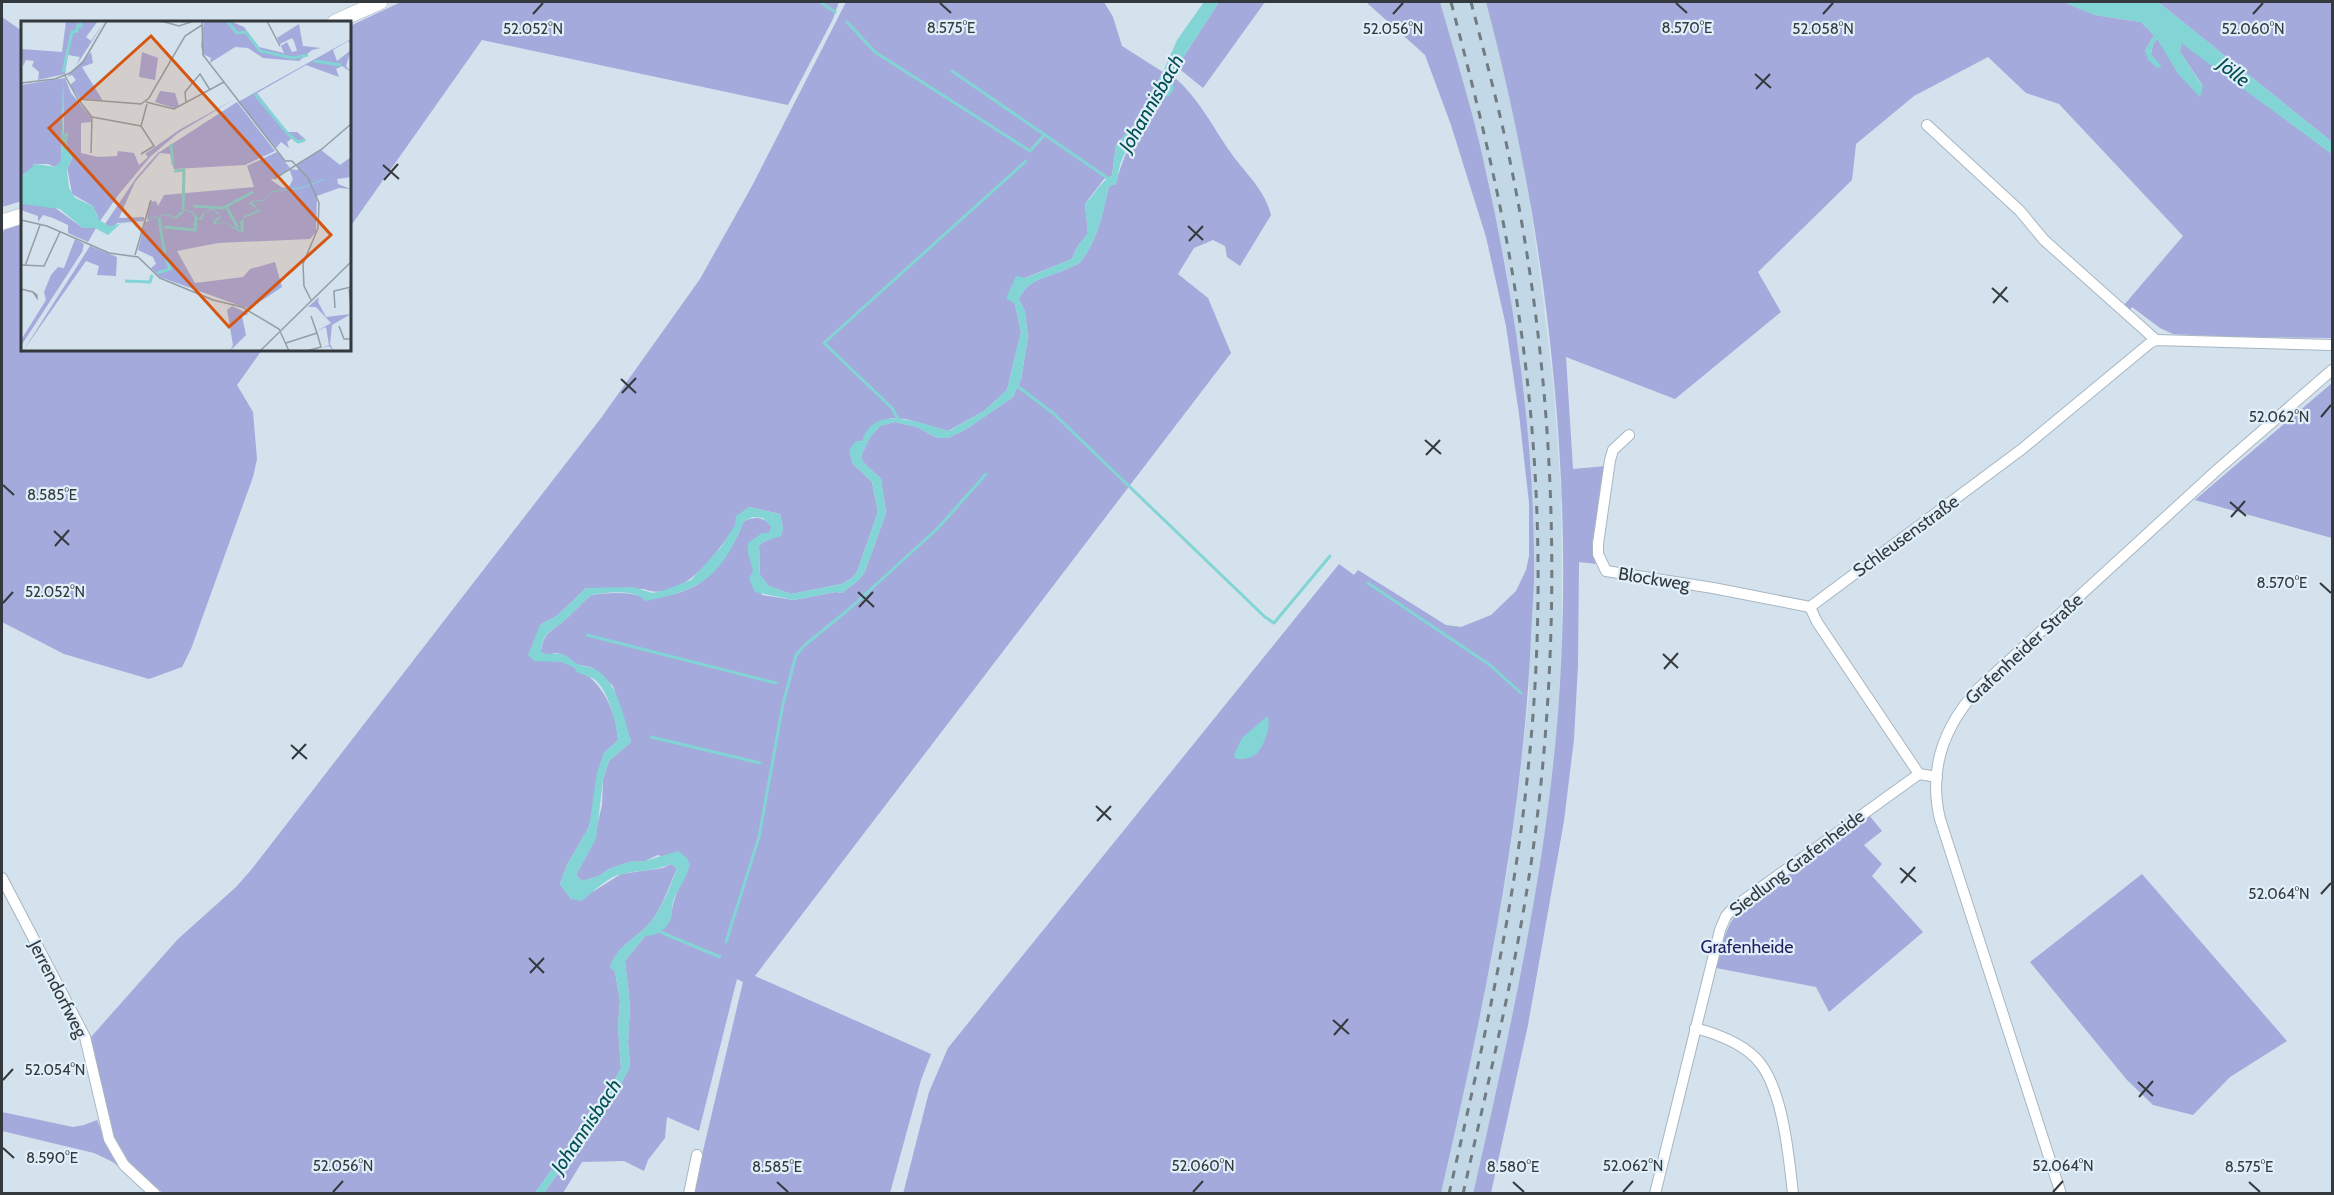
<svg xmlns="http://www.w3.org/2000/svg" width="2334" height="1195" font-family="Cabin,sans-serif">
	<style>
		.built { fill: #c2d8e7 }
		.green { fill: #a4aadc }
		.water { fill: #83d4d4 }
		.lines { fill: none; stroke-linecap: round; stroke-linejoin: round }
		.stream { stroke: #83d4d4; stroke-width: 3 }
		.minor-casing { stroke: #a7b6c0; stroke-width: 12 }
		.secondary-casing { stroke: #a7b6c0; stroke-width: 16 }
		.minor { stroke: #fff; stroke-width: 10 }
		.secondary { stroke: #fff; stroke-width: 15 }
		.rail { stroke: #727b82; stroke-width: 3; stroke-dasharray: 8 8; stroke-linecap: butt }
		.ticks { fill: none; stroke: #33393d; stroke-width: 2 }
		.labels { text-anchor: middle; dominant-baseline: central; stroke-width: 4.5; stroke-linejoin: round; paint-order: stroke }
		.street-label { font-size: 18px; fill: #33393d; stroke: #e0eff9 }
		.park-label { font-size: 18px; fill: #221f5f; stroke: #e0eff9 }
		.water-label { font-size: 20px; font-style: italic; fill: #014f50; stroke: #e0eff9 }
		.inset-river { fill: none; stroke: #83d4d4; stroke-width: 3 }
		.inset-road { fill: none; stroke: #939ea6; stroke-width: 1.5 }
		.view { fill: #d65611; fill-opacity: 0.15; stroke: #d65611; stroke-width: 3 }
		.inset-edge { fill: none; stroke: #33393d; stroke-width: 3 }
		.ticks-label { font-size: 15px; text-anchor: middle; fill: #33393d; stroke: #e0eff9; stroke-width: 4.5; stroke-linejoin: round; paint-order: stroke }
	</style>
	<rect width="100%" height="100%" fill="#d3e2ec"/>
	<!-- built -->
	<polygon class="built" points="1440,2 1486,2 1503,64 1524,163 1538,260 1553,382 1561,492 1562,645 1556,743 1549,803 1530,929 1512,1022 1473,1194 1441,1193 1490,967 1508,866 1521,767 1529,695 1530,471 1519,358 1506,268 1486,170"/>
	<!-- green -->
	<g class="green">
		<polygon points="401,2 839,2 833,19 788,105 482,40 350,227 350,26"/>
		<path d="M846,2H1104L1113,17L1122,46L1163,72L1134,125L1116,145L1112,176L1104,179L1085,204L1088,233L1077,247L1072,259L1025,278L1015,304L1021,332L1007,390L984,411L948,431L906,419L890,418L862,441L852,463L872,482L878,512L857,572L852,578L842,584L791,594L769,586L760,575L759,546L763,542L781,535L783,529L780,514L749,507C727,536 689,606 644,589L586,588L558,615L540,625L534,661C543,661 553,660 562,662C597,672 616,705 618,740L604,753L589,827L567,865L560,884L571,899L594,891L621,874L663,868L671,864L677,868C669,886 663,907 650,923C637,938 616,946 611,967L615,972L620,1000L618,1027L621,1068L613,1084L535,1193H163C152,1183 139,1173 128,1162C101,1133 98,1075 91,1037L178,939L236,887L251,870L601,418L700,279L752,186Z"/>
		<polygon points="1219,2 1265,2 1203,88 1177,67"/>
		<path d="M1366,2H1440C1456,58 1474,115 1486,172C1514,298 1533,428 1534,557C1535,583 1532,610 1531,636C1523,825 1483,1010 1441,1193L903,1194L929,1092L948,1048L1339,564L1354,575L1358,570L1446,625L1461,627L1491,615L1516,591L1526,570L1529,556V503L1519,414L1506,326L1486,237L1451,125L1425,55Z"/>
		<path d="M1486,2H2064L2095,15L2141,22L2154,35L2145,51L2151,54L2153,44L2157,39L2168,54L2203,86L2180,52L2181,42L2332,154V338L2234,337L2173,334L2160,328L2132,307L2130,310L2124,305L2183,236L2059,104L2026,93L1988,57L1914,96L1856,144L1852,180L1758,272L1781,312L1675,399L1566,357L1573,469L1606,466L1592,543L1596,564L1579,562L1578,665L1574,739L1564,821L1528,1025L1491,1193L1473,1194C1507,1045 1540,898 1555,747C1579,502 1549,238 1486,2Z"/>
		<polygon points="2158,2 2332,2 2332,142"/>
		<polygon points="2,17 22,31 22,201 2,207"/>
		<path d="M1173,76C1199,98 1212,126 1231,153C1246,174 1265,190 1271,215L1240,266L1227,257L1225,246L1213,240L1194,248L1178,274L1208,298L1231,353L755,976L931,1054L921,1080L890,1193H693L743,982L737,979L699,1131L667,1117L665,1138L648,1160L644,1171L624,1161L582,1162L563,1193H544L619,1088L630,1066L628,1042L630,1005L625,961L645,936L671,918C672,898 682,882 690,864L658,855L645,861L629,862L609,869L599,876L582,881L576,875L588,853L595,835L602,805L603,779L609,761L631,742L613,686L593,668L576,664L566,656L557,653L547,655L541,652C543,631 553,631 566,619C575,611 582,603 591,595C604,593 619,592 632,594C637,595 641,597 646,597C700,598 725,567 744,521C756,516 764,517 772,527L768,534L748,552L762,595L794,600L835,592L842,593L860,579L865,571L886,513L881,479L863,462L861,456L870,437L880,426L895,422L917,427L937,438H948L968,428L1013,397L1021,379L1028,337L1025,312L1019,299C1028,278 1050,277 1069,268C1073,266 1079,264 1081,261C1098,240 1103,211 1109,186L1116,184C1126,142 1146,117 1173,84Z"/>
		<polygon points="22,224 22,350 262,350 237,385 253,412 257,459 253,477 191,649 182,667 149,679 64,654 2,622 2,234 4,230"/>
		<polygon points="2332,383 2332,538 2195,500 2203,493"/>
		<path d="M1869,815L1882,831L1864,845L1882,864L1872,876L1923,932L1829,1012L1816,987L1716,968C1722,945 1726,923 1743,906Z"/>
		<polygon points="2142,874 2287,1041 2230,1077 2193,1115 2153,1105 2127,1080 2030,962"/>
		<polygon points="2,1112 73,1127 84,1125 97,1120 113,1157 140,1185 113,1162 94,1153 2,1131"/>
	</g>
	<!-- water -->
	<g class="water">
		<path d="M1204,2H1219L1177,67L1172,81L1174,89L1169,96C1152,98 1126,149 1120,165C1118,171 1118,178 1116,184L1109,186C1103,211 1098,240 1081,261C1078,264 1073,266 1069,268C1050,277 1028,278 1019,299L1025,312L1028,337L1021,379L1013,397L968,428L948,438H937L917,427L895,422L880,426L870,437L861,456L863,462L881,479L886,513L865,571L860,579L842,593L835,592L794,600L755,592L749,578L753,571L748,552V543L762,533H768L772,527L763,518L753,517L744,521C721,576 703,590 645,601C635,588 605,593 591,595C582,603 575,611 566,619C553,631 542,631 541,652C549,656 556,652 564,655C569,657 572,661 576,663C583,668 591,666 598,671C618,684 625,721 631,742L609,761L603,779L596,839L576,875L582,881L599,876L609,869L629,862L645,861L678,851L686,857L690,864C687,876 682,884 676,894C671,902 673,910 671,918C668,929 656,936 645,936L625,961L630,1005L628,1042L630,1066L619,1088L544,1193H535L613,1084L621,1068L618,1027L620,1000L615,972L610,967C616,946 637,938 650,923C663,907 670,887 677,868L671,864C655,871 638,870 622,874C607,877 594,891 582,901L571,899L560,884L567,865L589,827L597,772L604,753L618,740C617,724 608,689 594,679C588,676 582,674 576,672L575,668L561,662L534,661L528,655L540,625L558,615L586,588L633,587L652,593L662,591L691,580L721,547L735,525L736,516L749,507L780,514L783,529L781,536L763,542L759,546L760,575L769,586L791,594L842,584L852,578L857,572L878,512L872,482L852,463L849,450L856,441H862C875,402 920,424 949,431L984,411L1007,390L1021,332L1015,304L1006,298L1016,276L1026,278L1072,259L1077,247L1088,233L1085,204C1095,195 1100,181 1112,176L1116,145L1134,125L1163,72L1177,40Z"/>
		<polygon points="2064,2 2158,2 2332,142 2332,154 2181,43 2180,52 2203,87 2200,97 2178,74 2157,39 2153,44 2151,54 2162,67 2157,68 2148,60 2145,51 2154,35 2141,22 2095,15"/>
		<path d="M1266,717H1268C1271,726 1264,748 1255,755C1250,759 1242,759 1236,759L1234,755L1242,738Z"/>
	</g>
	<g class="lines">
		<!-- stream -->
		<g class="stream">
			<polyline points="820,2 835,12"/>
			<polyline points="847,22 875,52 1030,151 1045,134"/>
			<polyline points="952,71 1109,179"/>
			<polyline points="1016,385 1053,413 1265,617 1274,623 1330,556"/>
			<polyline points="898,419 892,408 824,343 1026,161"/>
			<polyline points="1368,583 1490,665 1521,693"/>
			<polyline points="587,635 776,683"/>
			<polyline points="651,737 760,763"/>
			<polyline points="658,931 720,957"/>
			<polyline points="726,942 759,837 783,704 796,655 806,644 848,610 938,528 986,474"/>
		</g>
		<defs>
			<g id="minor">
				<polyline points="1927,125 2020,211 2044,240 2156,340"/>
				<polyline points="1629,435 1613,450 1610,460 1598,544 1598,554 1606,571 1713,588 1810,607"/>
				<polyline points="1810,607 2022,449 2150,343 2156,340 2332,345"/>
				<polyline points="1810,607 1817,622 1919,774"/>
				<polyline points="2,878 85,1037 109,1139 124,1165 155,1194"/>
				<path d="M1695,1028C1718,1034 1745,1044 1760,1063C1783,1092 1789,1157 1793,1194"/>
				<polyline points="689,1194 697,1155"/>
				<polyline points="1655,1194 1720,930 1726,916 1734,907 1919,774 1937,777"/>
				<path d="M2061,1194L1940,819C1928,769 1944,726 1978,689L2217,470L2332,370"/>
			</g>
			<g id="secondary">
				<polyline points="335,22 380,2"/>
				<polyline points="2,222 22,216"/>
			</g>
		</defs>
		<!-- minor casing -->
		<use href="#minor" class="minor-casing"/>
		<!-- secondary casing -->
		<use href="#secondary" class="secondary-casing"/>
		<!-- minor -->
		<use href="#minor" class="minor"/>
		<!-- secondary -->
		<use href="#secondary" class="secondary"/>
		<!-- rail -->
		<g class="rail">
			<path d="M1449,1194C1481,1053 1514,913 1528,770C1544,620 1541,465 1519,316C1504,209 1478,105 1451,2"/>
			<path d="M1463,1194C1491,1069 1522,945 1537,819C1563,601 1555,381 1511,166C1500,111 1485,56 1471,2"/>
		</g>
	</g>
	<!-- ticks -->
	<path class="ticks" d="M940,3L951,13M1676,3L1687,13M533,14L543,3M1393,14L1403,3M1823,14L1833,3M2253,14L2263,3M1755,74L1771,88M1756,89L1770,74M383,165L399,179M384,180L398,164M1188,226L1203,240M1189,241L1203,226M1992,288L2008,302M1993,303L2007,287M621,379L636,393M622,393L636,378M2321,417L2331,405M1425,440L1441,454M1426,455L1440,440M3,485L14,495M2230,502L2246,516M2231,517L2245,501M54,531L69,545M55,546L69,530M2320,583L2331,593M858,592L874,607M3,603L13,592M859,607L873,592M1663,654L1678,668M1664,669L1678,653M291,745L307,759M292,759L306,744M1096,806L1111,820M1097,821L1111,806M1900,868L1916,882M1901,883L1915,867M2321,894L2331,883M529,958L544,973M530,973L544,958M1333,1020L1349,1034M1334,1035L1348,1019M3,1080L13,1069M2138,1082L2153,1096M2139,1097L2153,1081M3,1148L14,1158M777,1182L788,1192M1513,1182L1524,1192M2249,1182L2260,1192M333,1192L343,1181M1193,1192L1203,1181M1623,1192L1633,1181M2053,1192L2063,1181"/>
	<g class="labels">
		<!-- street labels -->
		<g class="street-label">
			<text transform="translate(1906 536) rotate(-36)">Schleusenstraße</text>
			<text transform="translate(1654 579) rotate(9)">Blockweg</text>
			<text transform="translate(2024 649) rotate(-43)">Grafenheider Straße</text>
			<text transform="translate(1797 863) rotate(-37)">Siedlung Grafenheide</text>
			<text transform="translate(58 989) rotate(63)">Jerrendorfweg</text>
		</g>
		<!-- park labels -->
		<g class="park-label">
			<text x="1747" y="947">Grafenheide</text>
		</g>
		<!-- water labels -->
		<g class="water-label">
			<text transform="translate(2234 72) rotate(38)">Jölle</text>
			<text transform="translate(1151 103) rotate(-60)">Johannisbach</text>
			<text transform="translate(586 1126) rotate(-56)">Johannisbach</text>
		</g>
	</g>
	<!-- overview -->
	<g transform="translate(21 21)">
		<rect width="330" height="330" fill="#d3e2ec"/>
		<path d="M45,0H77L65,16L70,20L84,0L55,45L59,36L47,34L44,53L17,59L18,51L11,45L13,40L5,39L2,45L0,28L41,31ZM183,0H209L223,6L238,26L263,32L260,25L266,21L271,31L276,30L273,20L271,17L259,23L256,17L278,3L282,25L300,27L291,29L278,40L242,37L227,27L214,26L189,42L190,37L182,33L180,25ZM330,18V24L327,20L312,29L316,40L330,29L325,45L330,51L321,45L315,48L318,56L285,44L236,72L266,111H276L285,119L277,122L271,117L266,121L268,127L260,121L255,127L217,81ZM70,31L72,42L61,46L82,80L58,77L49,64L55,59L51,54L46,56ZM121,31L137,37L134,59L118,56ZM44,57L50,72L70,96V101L60,102V132L77,136L96,135L97,130L113,132L118,144L127,136L124,133L158,109L214,78L157,112L130,135L98,173L79,200L84,203L115,157L127,143L137,132L216,81L254,130L224,144L153,148L149,133L139,132L114,161L98,197L123,196V200L96,202L87,211L76,203L70,188L50,176L42,157L33,148L16,145L0,156V64ZM42,73L43,114L47,111L45,121L51,137L48,145L40,140ZM40,141L46,145L51,173L72,185L78,198L70,186L51,176L35,149L21,144L10,148L14,143H27L34,146ZM139,70L154,72L158,85L153,87L134,81ZM300,129L319,144L330,136V156L316,158L317,163L330,168L318,167L296,175L295,211L289,218L197,222L156,230L174,262L222,256L229,248L254,241L261,266L228,288L139,256L130,247L135,243L132,236L117,229L124,201L129,199H126L128,181L135,180L137,185L143,174L233,166L226,145L256,131L269,147L250,159L262,167L268,166L272,158L268,148L277,149L276,144ZM1,182L30,184L62,207H75L67,221L47,212V204L32,197L22,194L17,201V195L0,189ZM54,218L63,223L61,231L0,325V319L25,279L23,271L30,254L37,246L43,247ZM69,225L96,236L95,255L76,254L78,245L65,240L2,330ZM298,276L297,281L305,296L330,293L311,304L309,323L313,330L308,325L301,327L308,324L305,306L296,310L310,302L295,286H287ZM211,285L228,293L221,295L225,314L209,330L212,324L206,289Z" fill="#a4aadc" fill-rule="evenodd"/>
		<path d="M42,58L43,76L41,96L43,114L47,111L45,121L51,137L46,149L48,167L54,177L72,185L78,199L88,205L147,193L154,196L158,192L164,189L172,191L178,198L183,191L191,188L198,192L200,196L194,202L203,201L220,210L219,201L223,195L238,189L228,183L230,180L242,179L251,170L283,166L302,158L330,157L305,158L283,167L251,171L242,180L230,181L240,190L222,197L223,210L220,212L204,202L193,203L192,200L199,195L192,189L184,191L181,199L175,198L171,192L164,190L155,198L147,194L99,203L87,214L74,207H62L39,188L0,183V156L8,152L0,155L15,143L34,146L40,140Z" fill="#83d4d4"/>
		<path class="inset-river" d="M206,0L216,12L225,11L239,30L272,37L287,34M293,40L320,44M42,51L51,11L56,10L57,4L60,5V0M234,73L267,113L277,121L284,119M150,123L152,144M153,150L163,149L162,189M172,185L202,187L232,171M206,187L217,207M138,197L141,219M139,206L144,232M143,206L174,209L175,197M136,252L149,248L144,234M104,260L129,261L131,254"/>
		<path class="inset-road" d="M140,0L158,5L173,0M181,0L182,34L264,140H271L287,157L298,182L297,207L282,243L283,265L290,279M246,0L259,25M44,55L57,78L120,83L128,77L164,15L181,4M0,62L34,58L49,52L62,41L86,0M57,78L71,96L70,132M125,81L153,88L203,61M165,82L164,71L179,53L189,69M71,96L120,105M120,105L126,83M120,133L133,125L120,105M253,158L301,128L330,103M0,199L26,205L88,232L117,236L139,257L192,279L221,286L258,308L268,330M114,234L130,179M0,244L23,245L39,211M4,245L19,204M328,266L330,287M0,268L12,271L16,277V274L12,271M314,287L313,270L330,266M290,295L296,312M318,305L323,318H330M265,322L296,312L300,326L285,330M239,330L330,241"/>
		<path class="view" d="M130,15L310,214L208,306L28,107Z"/>
		<rect width="330" height="330" class="inset-edge"/>
	</g>
	<g class="ticks-label">
		<text x="1687" y="33">8.570°E</text>
		<text x="951" y="33">8.575°E</text>
		<text x="1393" y="34">52.056°N</text>
		<text x="2253" y="34">52.060°N</text>
		<text x="533" y="34">52.052°N</text>
		<text x="1823" y="34">52.058°N</text>
		<text x="2279" y="422">52.062°N</text>
		<text x="52" y="500">8.585°E</text>
		<text x="2282" y="588">8.570°E</text>
		<text x="55" y="597">52.052°N</text>
		<text x="2279" y="899">52.064°N</text>
		<text x="55" y="1075">52.054°N</text>
		<text x="52" y="1163">8.590°E</text>
		<text x="343" y="1171">52.056°N</text>
		<text x="1203" y="1171">52.060°N</text>
		<text x="1633" y="1171">52.062°N</text>
		<text x="2063" y="1171">52.064°N</text>
		<text x="777" y="1172">8.585°E</text>
		<text x="1513" y="1172">8.580°E</text>
		<text x="2249" y="1172">8.575°E</text>
	</g>
	<!-- border -->
	<rect width="2334" height="1195" fill="none" stroke="#33393d" stroke-width="6"/>
</svg>
